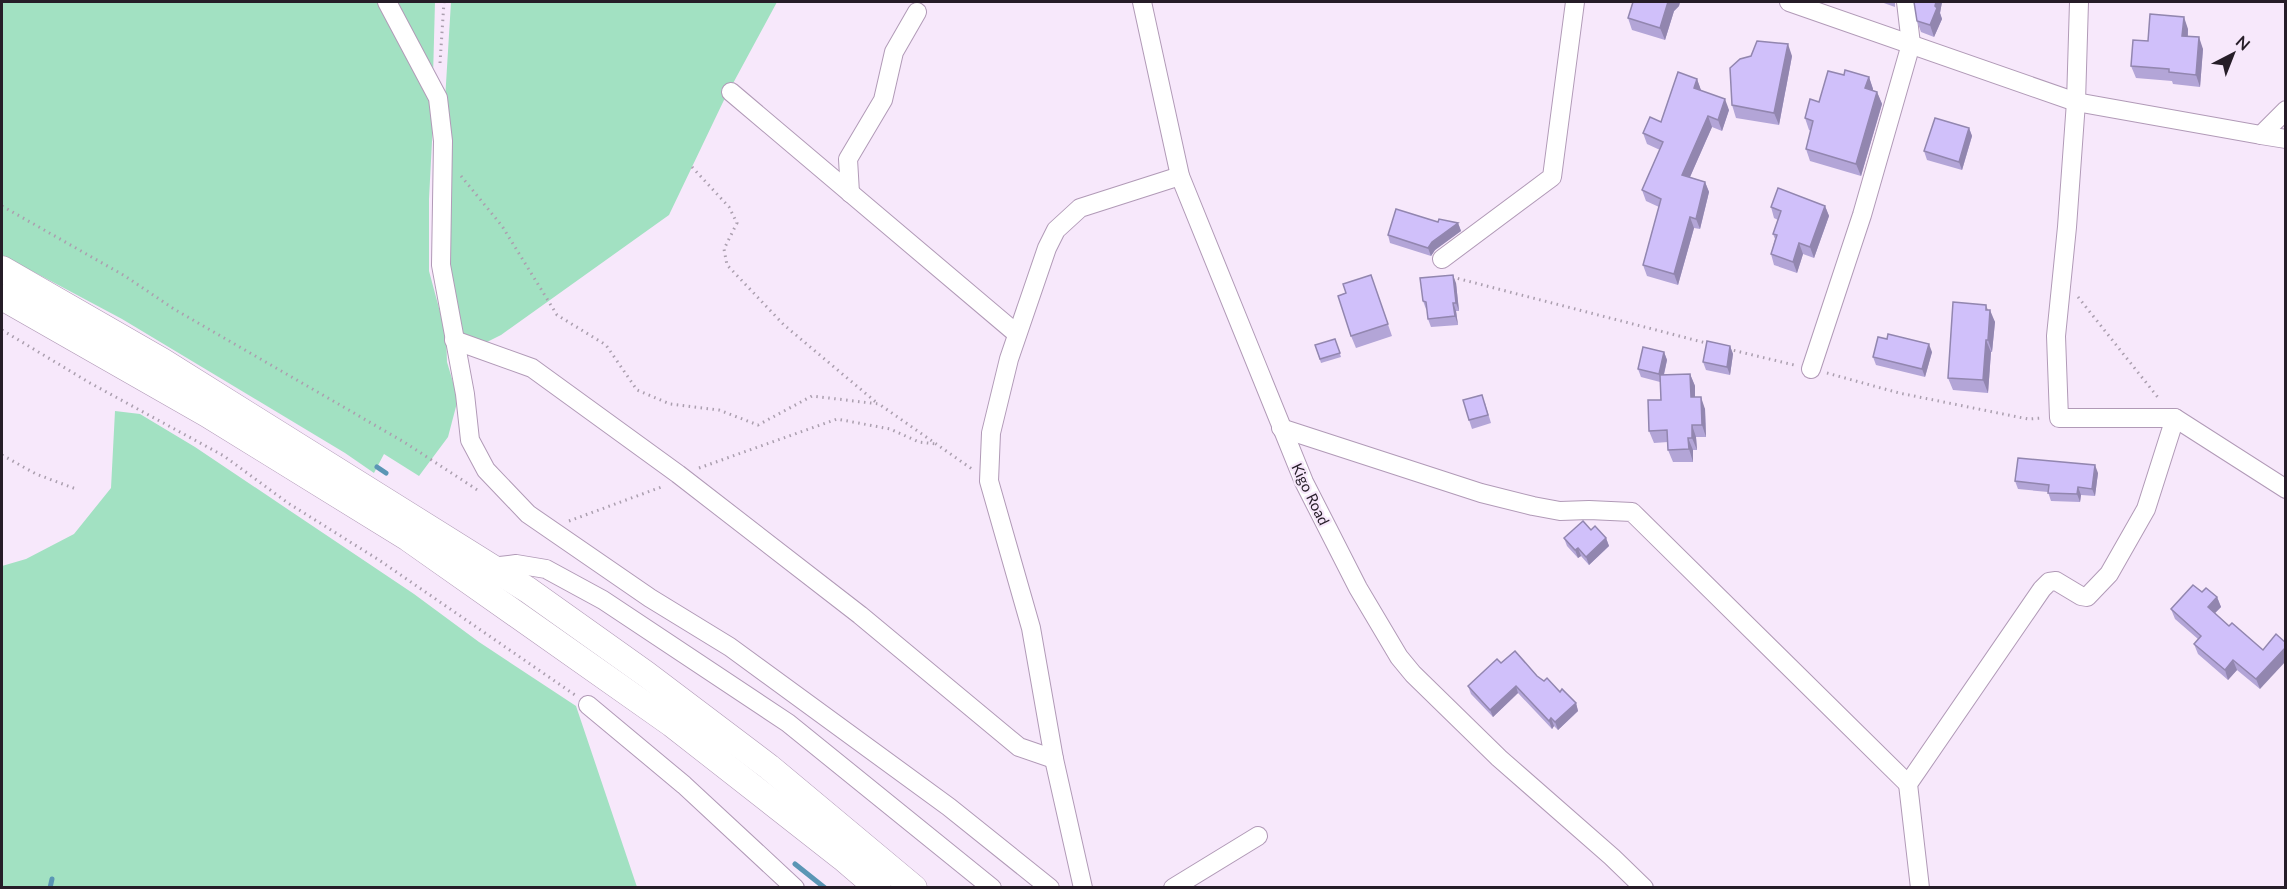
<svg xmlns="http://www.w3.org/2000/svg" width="2287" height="889" font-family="Lato,sans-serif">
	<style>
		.green { fill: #a2e1c2 }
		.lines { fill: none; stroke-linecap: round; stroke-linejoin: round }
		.stream { stroke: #5b96b5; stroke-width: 5 }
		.minor-casing { stroke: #b19ab7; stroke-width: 20 }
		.highway-casing { stroke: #b19ab7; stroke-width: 27 }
		.path { stroke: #ab9faf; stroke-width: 3; stroke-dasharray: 1.5 4.5; stroke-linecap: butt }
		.minor { stroke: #fff; stroke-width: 18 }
		.highway { stroke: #fff; stroke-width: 26 }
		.wall { fill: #b3a5d7 }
		.shaded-wall { fill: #9286af }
		.building { fill: #d0c0fa; stroke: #9286af; stroke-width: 1.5 }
		.labels { text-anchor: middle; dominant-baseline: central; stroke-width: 4.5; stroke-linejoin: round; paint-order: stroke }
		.street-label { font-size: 15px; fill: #261d28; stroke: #f7e8fb }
	</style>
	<rect width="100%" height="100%" fill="#f7e8fb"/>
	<!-- green -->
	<g class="green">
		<polygon points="2,2 382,2 434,103 429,199 429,271 446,334 447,362 458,399 448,437 419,476 384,454 374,473 345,453 122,319 2,255"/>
		<polygon points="398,2 435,2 433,77"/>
		<polygon points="451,2 777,2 724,100 669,215 501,335 481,345 465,337 460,326 447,274 445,100"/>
		<polygon points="115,411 140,414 195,447 414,594 479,642 576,706 637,887 2,887 2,566 26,559 74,534 111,488"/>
	</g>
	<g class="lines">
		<!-- stream -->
		<g class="stream">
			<polyline points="377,467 386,473"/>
			<polyline points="795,864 825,888"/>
			<polyline points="50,888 52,879"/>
		</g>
		<defs>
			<g id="minor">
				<polyline points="387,2 438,98 443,141 441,265 465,394 470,440 486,470 528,514 650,598 730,647 949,807 1050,888"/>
				<polyline points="1142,2 1180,176 1304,482 1358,588 1399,657 1413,674 1499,758 1612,857 1644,888"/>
				<polyline points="1789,2 2076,102 2261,135 2286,110"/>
				<polyline points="2079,2 2076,102 2067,227 2056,336 2059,418 2175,418 2286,489"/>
				<polyline points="731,92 1017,334"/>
				<polyline points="2261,135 2286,139"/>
				<polyline points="850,193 848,159 883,100 894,52 917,12"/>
				<polyline points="1442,259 1552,177 1575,2"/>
				<polyline points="454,340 532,368 678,474 860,615 1019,747 1054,759"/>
				<polyline points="1811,369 1862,215 1911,44 1906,2"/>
				<polyline points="1281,428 1481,493 1533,506 1560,511 1589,510 1632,512 1908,784"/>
				<polyline points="491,567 516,564 546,569 603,600 788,723 992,888"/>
				<polyline points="588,705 684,785 795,888"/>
				<polyline points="1083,888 1054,759 1031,628 989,481 991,433 1009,359 1047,248 1056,230 1080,208 1180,176"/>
				<polyline points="1173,888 1258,836"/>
				<polyline points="1920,888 1908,784 2042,589 2049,582 2056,581 2081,596 2087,597 2109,574 2146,509 2175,418"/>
			</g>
			<g id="highway">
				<polyline points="2,269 162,361 528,590 646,674 769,767 914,888"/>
				<polyline points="2,297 207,414 408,538 672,724 843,858 878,888"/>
			</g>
		</defs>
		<!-- minor casing -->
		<use href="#minor" class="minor-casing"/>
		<!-- highway casing -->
		<use href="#highway" class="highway-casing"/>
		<!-- path -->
		<g class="path">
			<polyline points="440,63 444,2"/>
			<polyline points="692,167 729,207 737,223 724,249 727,265 784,325 877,403"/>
			<polyline points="461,176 502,226 557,315 606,345 637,390 670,404 719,410 758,425 812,396 879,404 972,469"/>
			<polyline points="2,206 125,276 174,309 404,442 479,491"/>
			<polyline points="1452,277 1710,344"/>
			<polyline points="2078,297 2160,400"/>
			<polyline points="2,330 90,383 224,456 288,503 379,560 575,695"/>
			<polyline points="1728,349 1794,365"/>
			<polyline points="1827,373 1899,393 2028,419 2043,418"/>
			<polyline points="2,455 36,474 76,489"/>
			<polyline points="699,468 837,419 890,429 919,442 936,444"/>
			<polyline points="569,521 664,486"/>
		</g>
		<!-- minor -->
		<use href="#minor" class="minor"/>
		<!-- highway -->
		<use href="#highway" class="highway"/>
	</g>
	<!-- wall -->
	<g class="wall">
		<polygon points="1633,2 1680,2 1679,6 1674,11 1665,40 1632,30 1628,18"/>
		<polygon points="1881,2 1895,2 1895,7"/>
		<polygon points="1914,2 1942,2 1940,13 1942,19 1934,37 1921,32 1917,21"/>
		<polygon points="2188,29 2188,36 2203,49 2200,87 2173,84 2172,81 2136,78 2131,66 2148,41"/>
		<polygon points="1792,56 1779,125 1736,118 1732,105"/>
		<polygon points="1844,75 1869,77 1873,89 1873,91 1877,92 1882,104 1861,176 1810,161 1806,149 1811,131 1809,130 1805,118"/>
		<polygon points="1697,79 1701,91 1729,110 1722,131 1712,127 1690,177 1705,182 1709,192 1700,229 1694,228 1678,285 1647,276 1643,265 1659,207 1646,201 1642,190 1660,150 1647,144 1643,133 1661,122"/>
		<polygon points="1969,128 1972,136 1962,170 1927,160 1924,151"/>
		<polygon points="1825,206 1829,216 1814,258 1803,254 1797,273 1774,265 1771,254 1775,239 1773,234 1778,220 1774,218 1771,207"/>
		<polygon points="1438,222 1458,223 1461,231 1435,250 1431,256 1390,243 1388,235"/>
		<polygon points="1371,275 1392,336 1356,348 1351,336 1346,293"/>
		<polygon points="1456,283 1459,311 1456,311 1458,325 1431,327 1428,319 1427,310 1426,309 1423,301"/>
		<polygon points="1988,310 1995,322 1992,352 1991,352 1988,393 1953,390 1948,378"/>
		<polygon points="1335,339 1341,357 1321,363 1315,345"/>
		<polygon points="1730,346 1733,354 1730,375 1706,370 1703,362"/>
		<polygon points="1664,352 1667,360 1664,375 1690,374 1695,386 1695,397 1705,409 1706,437 1696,437 1697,450 1693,450 1693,462 1673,462 1668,450 1668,442 1654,443 1649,431 1661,400 1660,382 1641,377 1638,369"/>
		<polygon points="1932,352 1925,377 1876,365 1873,357"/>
		<polygon points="1485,403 1491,423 1472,429 1469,420"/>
		<polygon points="2098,473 2095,496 2081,495 2080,502 2051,501 2048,492 2018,489 2015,481"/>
		<polygon points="1591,530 1606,538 1609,546 1589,565 1581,556 1578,558 1567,546 1564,538"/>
		<polygon points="2202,592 2217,597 2221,607 2215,613 2229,626 2263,650 2260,689 2237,670 2228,680 2198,654 2194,644 2198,639 2175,619 2171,609"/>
		<polygon points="1537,676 1576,703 1578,711 1558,730 1554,726 1552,729 1518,693 1493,717 1471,694 1468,686"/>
	</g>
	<!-- shaded-wall -->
	<g class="shaded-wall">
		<polygon points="1668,2 1680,2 1679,6 1674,11 1665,40 1660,28"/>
		<polygon points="1936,2 1942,2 1940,13 1942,19 1934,37 1930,25"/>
		<polygon points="2184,17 2188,29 2187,48 2182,36"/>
		<polygon points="2199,37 2203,49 2200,87 2196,75"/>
		<polygon points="1788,44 1792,56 1779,125 1774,113"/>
		<polygon points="1869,77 1873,89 1870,100 1865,88"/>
		<polygon points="1697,79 1701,90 1698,99 1694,88"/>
		<polygon points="1877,92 1882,104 1861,176 1856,164"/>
		<polygon points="1725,99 1729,110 1722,131 1718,120"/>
		<polygon points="1708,116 1712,127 1686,186 1682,175"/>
		<polygon points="1969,128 1972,136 1962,170 1959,162"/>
		<polygon points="1705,182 1709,192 1700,229 1696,219"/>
		<polygon points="1825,206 1829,216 1814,258 1810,247"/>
		<polygon points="1690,217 1694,228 1678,285 1674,274"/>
		<polygon points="1458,223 1461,231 1435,250 1431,256 1428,248 1432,242"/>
		<polygon points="1799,243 1803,254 1797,273 1793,262"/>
		<polygon points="1453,275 1456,283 1459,311 1456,303"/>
		<polygon points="1453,303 1456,311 1458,325 1455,316"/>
		<polygon points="1986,305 1990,316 1990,310 1995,322 1992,352 1988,340"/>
		<polygon points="1986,340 1991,352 1988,393 1983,380"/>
		<polygon points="1929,344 1932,352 1925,377 1922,369"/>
		<polygon points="1730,346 1733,354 1730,375 1727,367"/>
		<polygon points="1664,352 1667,360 1662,382 1659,374"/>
		<polygon points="1690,374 1695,386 1695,410 1691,397"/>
		<polygon points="1701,397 1705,409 1706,437 1702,425"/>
		<polygon points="1692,425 1696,437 1697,450 1692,438"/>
		<polygon points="1688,438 1693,450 1693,462 1689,449"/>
		<polygon points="2095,465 2098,473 2095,496 2092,489"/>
		<polygon points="2078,487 2081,495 2080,502 2077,494"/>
		<polygon points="1606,538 1609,546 1589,565 1586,557"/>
		<polygon points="1578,548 1581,556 1578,558 1575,550"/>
		<polygon points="2217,597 2221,607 2211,617 2208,607"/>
		<polygon points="2286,647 2286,661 2260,689 2256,679"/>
		<polygon points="2233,660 2237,670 2228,680 2225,670"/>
		<polygon points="1516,686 1518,693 1493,717 1490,710"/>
		<polygon points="1576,703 1578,711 1558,730 1555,722"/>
		<polygon points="1551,718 1554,726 1552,729 1549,721"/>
	</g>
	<!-- building -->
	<g class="building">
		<polygon points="1633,2 1668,2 1660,28 1628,18"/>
		<polygon points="1914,2 1936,2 1935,6 1937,8 1930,25 1917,21"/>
		<polygon points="2150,14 2184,17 2182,36 2199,37 2196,75 2169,72 2169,69 2131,66 2133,40 2148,41"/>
		<polygon points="1757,41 1788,44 1774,113 1732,105 1730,68 1740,59 1751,56"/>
		<polygon points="1845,70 1869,77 1865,88 1877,92 1856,164 1806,149 1813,121 1805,118 1810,99 1819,102 1828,71 1844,75"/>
		<polygon points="1678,72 1697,79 1694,88 1725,99 1718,120 1708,116 1682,175 1705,182 1696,219 1690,217 1674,274 1643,265 1661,199 1642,190 1663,142 1643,133 1650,117 1661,122"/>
		<polygon points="1935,118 1969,128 1959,162 1924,151"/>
		<polygon points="1778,188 1825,206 1810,247 1799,243 1793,262 1771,254 1777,235 1773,234 1781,211 1771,207"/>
		<polygon points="1396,209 1438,222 1439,219 1458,223 1432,242 1428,248 1388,235"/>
		<polygon points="1371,275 1388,324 1351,336 1338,296 1346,293 1343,284"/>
		<polygon points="1453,275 1456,303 1453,303 1455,316 1428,319 1426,302 1423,301 1420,278"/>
		<polygon points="1953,302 1986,305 1986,310 1990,310 1988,340 1986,340 1983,380 1948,378"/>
		<polygon points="1888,334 1929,344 1922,369 1873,357 1878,337 1887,339"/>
		<polygon points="1335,339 1340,353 1320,359 1315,345"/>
		<polygon points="1707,341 1730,346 1727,367 1703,362"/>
		<polygon points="1643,347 1664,352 1659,374 1638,369"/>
		<polygon points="1690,374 1691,397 1701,397 1702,425 1692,425 1692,438 1688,438 1689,449 1668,450 1667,430 1649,431 1648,400 1661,400 1660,375"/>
		<polygon points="1482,395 1488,415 1469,420 1463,400"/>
		<polygon points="2018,458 2095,465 2092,489 2078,487 2077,494 2048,493 2049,485 2015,481"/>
		<polygon points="1583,521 1591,530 1595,526 1606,538 1586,557 1578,548 1575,550 1564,538"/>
		<polygon points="2193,585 2202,592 2206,588 2217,597 2208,607 2229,626 2232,623 2263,650 2276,634 2286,643 2286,647 2256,679 2233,660 2225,670 2194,644 2201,636 2171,609"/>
		<polygon points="1515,651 1537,676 1544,681 1547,678 1560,692 1562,689 1576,703 1555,722 1551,718 1549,721 1516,686 1490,710 1468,686 1497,659 1501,663"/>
	</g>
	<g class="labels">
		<!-- street labels -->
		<g class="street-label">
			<text transform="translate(1311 494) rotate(64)">Kigo Road</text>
		</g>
	</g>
	<!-- border -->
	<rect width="2287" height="889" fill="none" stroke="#261d28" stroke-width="6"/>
	<!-- north arrow -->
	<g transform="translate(2233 54) rotate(42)" stroke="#f7e8fb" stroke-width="4.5" paint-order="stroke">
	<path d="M0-4.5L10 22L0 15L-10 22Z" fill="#261d28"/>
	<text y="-9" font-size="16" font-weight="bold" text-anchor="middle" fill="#261d28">N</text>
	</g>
</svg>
